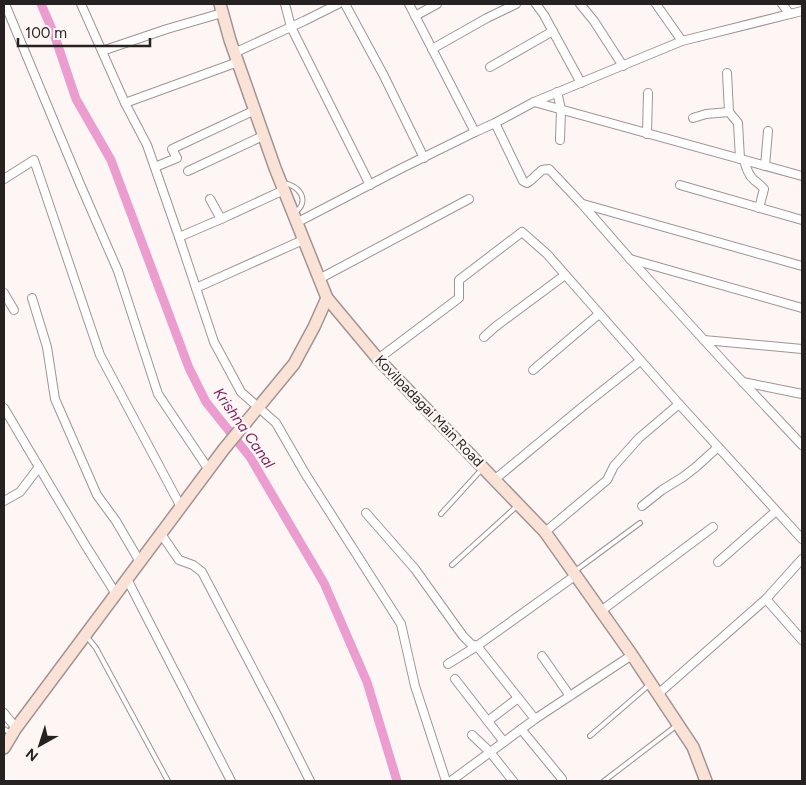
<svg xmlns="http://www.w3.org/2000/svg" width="806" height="785" font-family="Figtree,sans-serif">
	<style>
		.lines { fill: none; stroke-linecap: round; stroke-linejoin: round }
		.canal { stroke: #eb9dd0; stroke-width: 9 }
		.lane-casing { stroke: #a09493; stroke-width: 6 }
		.street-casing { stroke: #a09493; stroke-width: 10 }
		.secondary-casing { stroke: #a09493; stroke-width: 14 }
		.lane { stroke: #fff; stroke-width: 4 }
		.street { stroke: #fff; stroke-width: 8 }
		.secondary { stroke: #fbe2d6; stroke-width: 11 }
		.labels { text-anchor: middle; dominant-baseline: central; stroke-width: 5; stroke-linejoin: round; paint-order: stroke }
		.street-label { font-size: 14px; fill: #262221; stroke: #fef6f5 }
		.water-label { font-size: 15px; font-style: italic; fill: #7e2565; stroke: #fef6f5 }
	</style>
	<rect width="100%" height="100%" fill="#fef6f5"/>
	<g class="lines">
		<!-- canal -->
		<polyline class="canal" points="41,4 54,34 76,99 111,160 189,368 206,402 250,457 324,583 367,682 397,781"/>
		<defs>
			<g id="lane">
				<path d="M283,183C300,185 311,202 294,213"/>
				<polyline points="441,514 481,470"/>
				<polyline points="452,565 517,506"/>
				<polyline points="575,571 640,523"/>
				<polyline points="87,637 96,648 168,781"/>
				<polyline points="4,729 11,733"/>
				<polyline points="590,736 649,685"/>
				<polyline points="604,781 676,726"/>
			</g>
			<g id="street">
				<polyline points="5,4 80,184 118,271 158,394 209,470"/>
				<polyline points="81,4 125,103 147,145 179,237 214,342 241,392 276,423 306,475 401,624 415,686 446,781"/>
				<polyline points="285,4 291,27 370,185"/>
				<polyline points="345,4 384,76 424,158"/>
				<polyline points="409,4 475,132"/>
				<polyline points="536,4 544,15 581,83"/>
				<polyline points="580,4 594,21 623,66"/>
				<polyline points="656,4 682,41"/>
				<polyline points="782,4 790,14"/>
				<polyline points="415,16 437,4"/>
				<polyline points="432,49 487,18 516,4"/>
				<polyline points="102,51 167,29 222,13"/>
				<polyline points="234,53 304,21 338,4"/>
				<polyline points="490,67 553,31"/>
				<polyline points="727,73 729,112 738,123 740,159"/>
				<polyline points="557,92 561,109 560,140"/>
				<polyline points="534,102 802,176"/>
				<polyline points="125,103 238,62"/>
				<polyline points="693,118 706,114 729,112"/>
				<polyline points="495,123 523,181 527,183 530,181 542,170 549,169 582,204 630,259 802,308"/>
				<polyline points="647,134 648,93"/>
				<path d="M744,160C746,167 748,175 754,180C758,183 761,185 764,189L759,208"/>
				<polyline points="765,166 768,131"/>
				<polyline points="155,167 177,158 172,149 255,110"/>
				<polyline points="188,171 263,136"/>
				<polyline points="4,179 34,160 100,355 181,507"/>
				<polyline points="680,185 802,220"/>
				<polyline points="210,199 221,219 284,190"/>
				<polyline points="583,204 802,266"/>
				<polyline points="296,223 398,170 475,132 495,123 534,102 682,41 802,11"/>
				<polyline points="179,237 221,219"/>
				<polyline points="630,259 725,363 802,445"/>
				<polyline points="319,279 469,199"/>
				<polyline points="196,288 303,240"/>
				<polyline points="4,293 14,310"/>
				<polyline points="32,298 47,347 55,399 97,495 116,521 140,562"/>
				<polyline points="484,337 495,327 565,275"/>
				<polyline points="704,340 802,349"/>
				<polyline points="378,359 459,298 459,280 522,232 547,254 679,404 802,539"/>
				<polyline points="533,370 599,314"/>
				<polyline points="743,382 802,394"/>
				<polyline points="4,408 84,543 116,594"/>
				<polyline points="494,480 587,403 640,361"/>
				<polyline points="4,501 20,492 39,467"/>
				<polyline points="642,506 662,490 683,477 696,467 718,447"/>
				<polyline points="366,513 415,569 463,636 471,644 477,646 535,719"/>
				<polyline points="545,532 607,480 614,466 639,438 679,404"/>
				<polyline points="161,534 179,560 193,565 202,572 277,715 310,781"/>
				<polyline points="718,562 776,511"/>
				<polyline points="127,579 231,781"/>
				<polyline points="766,599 802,640"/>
				<polyline points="601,611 713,527"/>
				<polyline points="542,656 570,696"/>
				<polyline points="448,664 477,646 576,575"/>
				<polyline points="455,679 504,742"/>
				<polyline points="658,694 766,599 802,559"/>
				<polyline points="4,713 16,728"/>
				<polyline points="488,721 518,698"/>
				<polyline points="521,729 562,779"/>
				<polyline points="472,735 490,752 513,781"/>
				<polyline points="451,781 535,719 632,655"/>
			</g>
			<g id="secondary">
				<polyline points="220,4 230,40 275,168 327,298 378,359 545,532 632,655 693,747 706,781"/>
				<polyline points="4,748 16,728 224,449 294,364 314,327 327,298"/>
			</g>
		</defs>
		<!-- lane casing -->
		<use href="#lane" class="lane-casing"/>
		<!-- street casing -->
		<use href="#street" class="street-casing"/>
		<!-- secondary casing -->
		<use href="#secondary" class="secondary-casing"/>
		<!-- lane -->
		<use href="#lane" class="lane"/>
		<!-- street -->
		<use href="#street" class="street"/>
		<!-- secondary -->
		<use href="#secondary" class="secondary"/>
	</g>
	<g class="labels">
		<!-- street labels -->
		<g class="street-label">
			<text transform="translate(429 411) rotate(46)">Kovilpadagai Main Road</text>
		</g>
		<!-- water labels -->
		<g class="water-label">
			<text transform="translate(244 428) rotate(55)">Krishna Canal</text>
		</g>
	</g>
	<!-- border -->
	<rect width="806" height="785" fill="none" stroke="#262221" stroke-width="10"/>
	<!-- north arrow -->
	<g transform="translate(40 745) rotate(219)" stroke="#fef6f5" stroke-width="4" paint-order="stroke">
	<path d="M0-4L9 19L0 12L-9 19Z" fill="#262221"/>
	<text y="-8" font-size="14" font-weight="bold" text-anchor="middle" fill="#262221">N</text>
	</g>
	<!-- scale -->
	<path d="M18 38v8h132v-8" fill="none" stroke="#262221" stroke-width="2.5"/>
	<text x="25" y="38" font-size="15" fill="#262221" stroke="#fef6f5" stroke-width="4" paint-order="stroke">100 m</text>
</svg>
